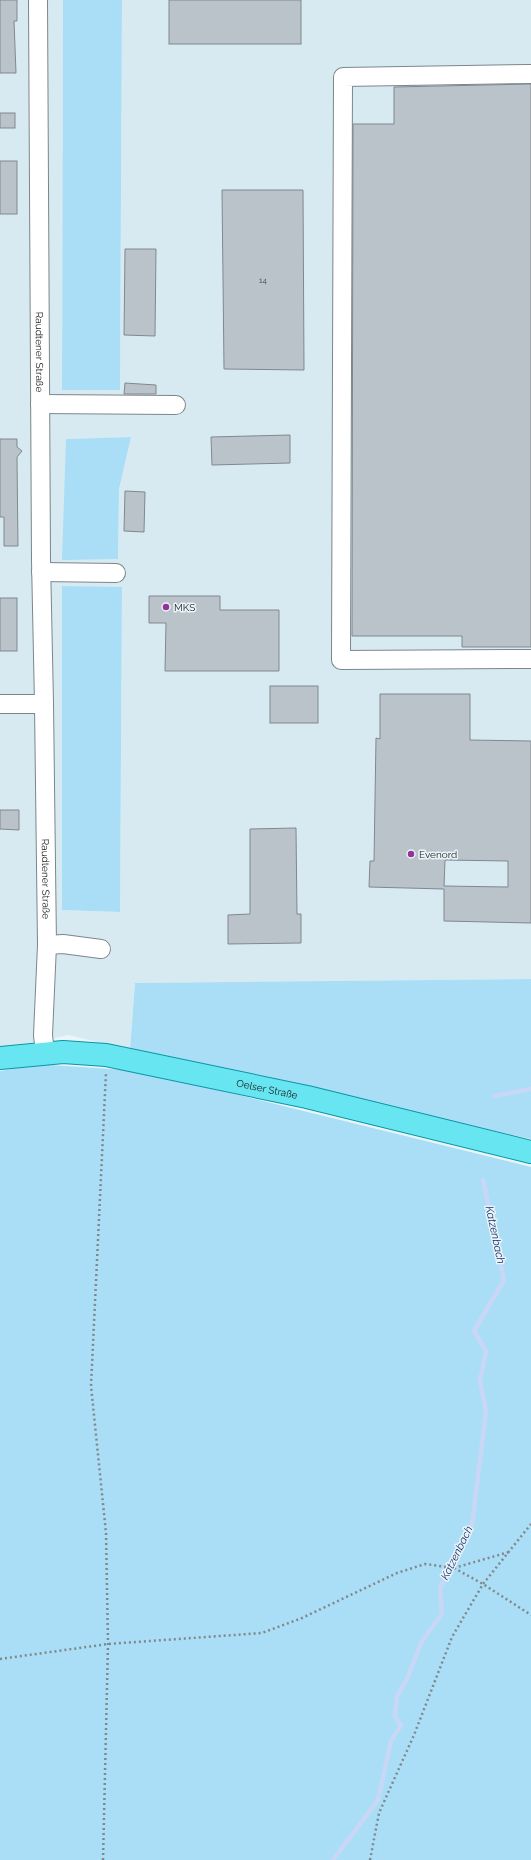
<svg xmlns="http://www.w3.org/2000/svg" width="531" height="1860" font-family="Raleway,sans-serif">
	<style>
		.built { fill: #d7eaf2; fill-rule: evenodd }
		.green { fill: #a9def6 }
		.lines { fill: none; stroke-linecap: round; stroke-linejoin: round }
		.stream { stroke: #c9d7f6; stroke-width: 4.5 }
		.building { fill: #bbc3ca; stroke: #80888e; fill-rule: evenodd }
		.minor-casing { stroke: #7c868a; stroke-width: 20 }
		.major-casing { stroke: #0a96a3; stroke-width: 24 }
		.path { stroke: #81888c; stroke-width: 2.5; stroke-dasharray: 2 3; stroke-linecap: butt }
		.minor { stroke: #fff; stroke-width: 18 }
		.major { stroke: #67e6f2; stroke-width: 22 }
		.poi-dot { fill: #94339b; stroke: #eaf5fa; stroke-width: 1.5 }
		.labels { text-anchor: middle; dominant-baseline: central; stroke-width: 3; stroke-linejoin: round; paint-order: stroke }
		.number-label { font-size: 8px; fill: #42474a }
		.street-label { font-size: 10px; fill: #1a1e20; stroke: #eaf5fa }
		.poi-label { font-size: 10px; fill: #1a1e20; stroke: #eaf5fa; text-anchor: start }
		.water-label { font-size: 11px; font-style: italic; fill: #1a2f6a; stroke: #eaf5fa }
	</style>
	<rect width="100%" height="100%" fill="#eaf5fa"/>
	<!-- built -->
	<path class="built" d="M0,0H63L62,390L120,389L122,0H531V979L135,983L130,1050L69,1035L0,1049ZM131,437L119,489L118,559L66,439ZM62,586L122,588L120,912L62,910Z"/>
	<!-- green -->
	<g class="green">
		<polygon points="63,0 122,0 120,390 62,390"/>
		<polygon points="131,437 119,489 118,559 62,560 66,439"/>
		<polygon points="62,586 122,587 120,912 62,910"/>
		<polygon points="531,979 531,1139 130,1050 135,983"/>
		<polygon points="36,1064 141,1071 531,1167 531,1860 0,1860 0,1071"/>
	</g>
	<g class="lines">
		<!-- stream -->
		<g class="stream">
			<polyline points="494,1096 531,1089"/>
			<polyline points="333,1860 378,1800 391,1741 401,1725 395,1716 397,1696 407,1679 422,1641 442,1614 440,1588 472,1525 486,1411 480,1381 486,1351 474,1331 504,1280 483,1180"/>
		</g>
	</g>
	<!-- building -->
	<g class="building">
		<polygon points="0,0 17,0 17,21 14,21 16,73 0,73"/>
		<rect x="169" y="0" width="132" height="44"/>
		<polygon points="531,84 531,647 462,647 462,636 352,636 353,124 394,124 394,87"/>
		<rect x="0" y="113" width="15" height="15"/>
		<rect x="0" y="161" width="17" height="53"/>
		<polygon points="222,190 303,190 304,370 224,369"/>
		<polygon points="125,249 156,249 155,336 124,335"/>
		<polygon points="125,383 156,385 156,394 124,394"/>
		<polygon points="290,435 290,463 212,465 211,437"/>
		<polygon points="0,439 17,439 17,447 22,451 17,457 18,546 4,546 4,517 0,517"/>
		<polygon points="125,491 145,492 144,532 124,531"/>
		<polygon points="149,596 220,596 220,610 279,610 279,671 165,671 166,623 149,623"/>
		<rect x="0" y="598" width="17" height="53"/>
		<rect x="270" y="686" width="48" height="37"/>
		<path d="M380,694H470V740L531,741V923L444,921V889L369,887L370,861H374L376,738L380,739ZM445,860L508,861V887L444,886Z"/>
		<polygon points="0,810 19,810 19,830 0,829"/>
		<polygon points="296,828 297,914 301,914 301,943 228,944 228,915 250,914 250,829"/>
	</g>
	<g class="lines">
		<defs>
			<g id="minor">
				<path id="s1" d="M38,0L41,560L44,704L47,945L43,1035L45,1054"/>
				<polyline points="531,74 343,77 341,660 531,659"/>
				<polyline points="40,404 176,405"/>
				<polyline points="41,572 116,573"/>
				<polyline points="0,704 44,704"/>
				<polyline points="47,945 63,944 101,949"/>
			</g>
			<g id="major">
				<path id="s2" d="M0,1058L63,1052L106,1055L307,1097L531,1152"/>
			</g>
		</defs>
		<!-- minor casing -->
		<use href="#minor" class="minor-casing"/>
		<!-- major casing -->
		<use href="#major" class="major-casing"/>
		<!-- path -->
		<g class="path">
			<polyline points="454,1568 509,1552"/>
			<polyline points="0,1659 108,1644 262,1633 302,1618 397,1573 425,1564 454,1568 483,1584 531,1615"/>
			<polyline points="103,1860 108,1644 106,1533 91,1386 106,1072"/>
			<polyline points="370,1860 379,1813 414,1735 452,1637 483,1584 531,1524"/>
		</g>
		<!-- minor -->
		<use href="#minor" class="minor"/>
		<!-- major -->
		<use href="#major" class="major"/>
	</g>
	<!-- markers -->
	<g class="poi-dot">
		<circle cx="166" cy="607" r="4"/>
		<circle cx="411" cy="854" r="4"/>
	</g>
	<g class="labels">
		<!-- number labels -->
		<g class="number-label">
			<text x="263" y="280">14</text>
		</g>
		<!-- street labels -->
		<g class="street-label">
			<text stroke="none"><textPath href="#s1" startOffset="352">Raudtener Straße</textPath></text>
			<text stroke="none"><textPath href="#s1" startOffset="879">Raudtener Straße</textPath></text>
			<text stroke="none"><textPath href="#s2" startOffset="271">Oelser Straße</textPath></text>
		</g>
		<!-- poi labels -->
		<g class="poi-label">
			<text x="174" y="607">MKS</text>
			<text x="419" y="854">Evenord</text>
		</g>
		<!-- water labels -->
		<g class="water-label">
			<text transform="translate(495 1235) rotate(78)">Katzenbach</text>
			<text transform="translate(457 1553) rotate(-64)">Katzenbach</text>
		</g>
	</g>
</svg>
